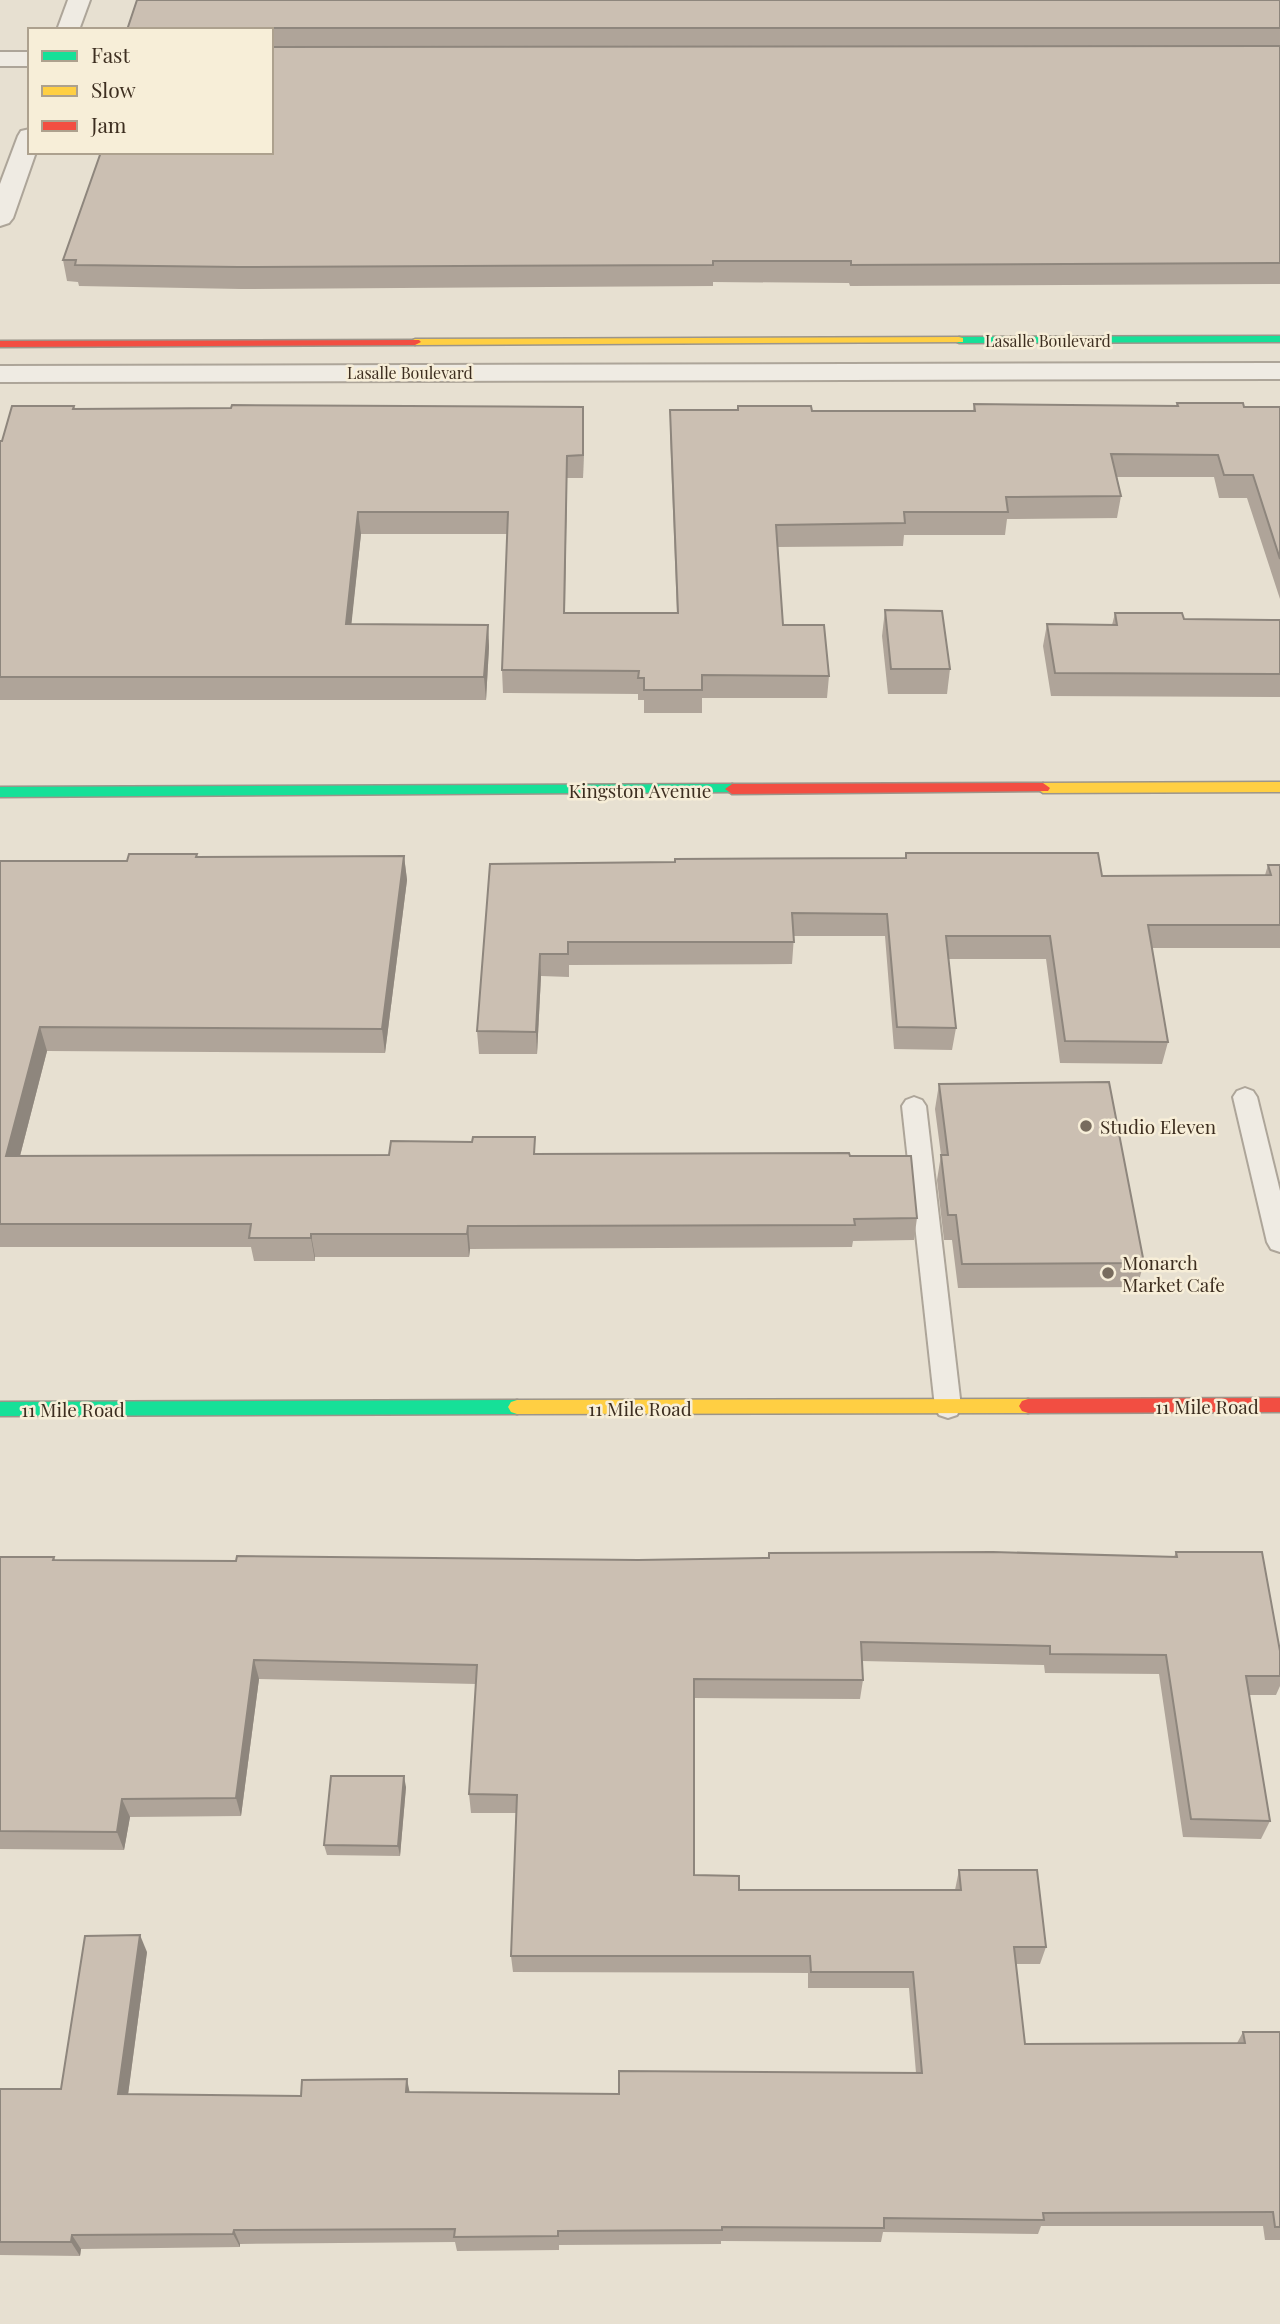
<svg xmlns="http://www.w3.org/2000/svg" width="1280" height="2324" font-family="'Playfair Display',serif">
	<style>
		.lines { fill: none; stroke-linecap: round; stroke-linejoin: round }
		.lane-casing { stroke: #ada599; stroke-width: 4 }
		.street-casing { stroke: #ada599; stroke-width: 4 }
		.fast-casing { stroke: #9c958a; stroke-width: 3 }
		.slow-casing { stroke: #9c958a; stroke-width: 3 }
		.jam-casing { stroke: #9c958a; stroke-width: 3 }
		.lane { fill: #efebe3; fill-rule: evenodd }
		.street { fill: #efebe3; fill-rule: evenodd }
		.fast { fill: #16e098; fill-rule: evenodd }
		.slow { fill: #ffcf43; fill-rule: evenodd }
		.jam { fill: #f24e42; fill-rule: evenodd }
		.wall { fill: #afa499 }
		.shaded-wall { fill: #8e867d }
		.building { fill: #cbbfb2; stroke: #8e867d; stroke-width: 2 }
		.poi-dot { fill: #786c5e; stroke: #f7eed8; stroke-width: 2.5 }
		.labels { text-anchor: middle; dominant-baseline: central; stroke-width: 5; stroke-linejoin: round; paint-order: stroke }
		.far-street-label { font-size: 16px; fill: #3d2e20; stroke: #f7eed8 }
		.street-label { font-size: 19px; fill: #3d2e20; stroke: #f7eed8 }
		.poi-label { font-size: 19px; fill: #3d2e20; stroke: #f7eed8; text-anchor: start }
	</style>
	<rect width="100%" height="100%" fill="#e7e0d1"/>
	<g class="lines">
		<defs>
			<g id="lane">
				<polygon points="1245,1088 1253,1091 1257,1097 1280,1191 1280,1252 1271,1249 1267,1242 1233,1097 1237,1091"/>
				<polygon points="914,1097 922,1100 926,1106 961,1407 957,1415 948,1418 939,1415 935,1407 902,1106 906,1100"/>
			</g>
			<g id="street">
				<polygon points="68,0 90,0 79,30 57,30"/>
				<rect x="0" y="52" width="30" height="14"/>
				<polygon points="30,129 30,152 36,152 13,218 9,223 0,226 0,184 18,136 21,131"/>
				<polygon points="1280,363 1280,379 0,382 0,366"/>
			</g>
			<g id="fast">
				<polygon points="1280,336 1280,342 959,343 953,340 959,337"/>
				<polygon points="732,784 737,786 739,789 737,792 0,797 0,787"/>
				<polygon points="517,1400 523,1402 526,1407 523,1412 517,1414 0,1416 0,1402"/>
			</g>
			<g id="slow">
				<polygon points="959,337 963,338 963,342 415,345 409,342 415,339"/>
				<polygon points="1280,782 1280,792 1043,793 1036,788 1043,783"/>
				<polygon points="1028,1399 1034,1401 1037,1406 1034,1411 1028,1413 517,1414 511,1412 508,1407 511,1402 517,1400"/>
			</g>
			<g id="jam">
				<polygon points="419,340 421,342 415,345 0,347 0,341"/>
				<polygon points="1043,783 1050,788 1048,791 732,794 725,789 732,784"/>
				<polygon points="1280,1398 1280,1412 1028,1413 1022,1411 1019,1406 1022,1401 1028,1399"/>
			</g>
		</defs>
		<!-- lane casing -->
		<use href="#lane" class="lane-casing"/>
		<!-- street casing -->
		<use href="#street" class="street-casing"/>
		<!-- fast casing -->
		<use href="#fast" class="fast-casing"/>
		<!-- slow casing -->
		<use href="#slow" class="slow-casing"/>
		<!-- jam casing -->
		<use href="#jam" class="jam-casing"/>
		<!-- lane -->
		<use href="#lane" class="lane"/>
		<!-- street -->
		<use href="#street" class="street"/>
		<!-- fast -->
		<use href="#fast" class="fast"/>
		<!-- slow -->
		<use href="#slow" class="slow"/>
		<!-- jam -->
		<use href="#jam" class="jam"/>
	</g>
	<!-- wall -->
	<g class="wall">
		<polygon points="1280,0 1280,284 850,286 849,283 713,282 713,286 241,289 79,286 78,282 67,281 63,260 271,152 271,30 127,30"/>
		<polygon points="1177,403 1244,407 1280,407 1280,599 1247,498 1219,498 1214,477 1117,477 1121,496 1117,518 1007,519 1005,535 904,535 903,546 778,547 783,625 829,676 827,698 702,698 702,713 644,713 644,700 638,700 638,694 503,693 502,670 507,534 361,534 351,624 488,625 489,647 486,700 0,700 0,441 74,406 75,409 584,429 583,478 567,478 565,613 677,613 670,433 670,410 973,411 974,404 1176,406"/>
		<polygon points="885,610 950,669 947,694 888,694 882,636"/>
		<polygon points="1115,613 1184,619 1280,620 1280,697 1051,696 1043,646 1047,624 1112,625"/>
		<polygon points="906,853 1102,876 1265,875 1268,865 1280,865 1280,948 1152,948 1168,1042 1162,1064 1060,1063 1046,959 948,959 956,1028 952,1050 894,1049 885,936 794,936 792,964 569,965 569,977 541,976 537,1054 479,1054 477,1031 490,864 675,862 905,858"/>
		<polygon points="404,856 407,880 385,1053 47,1051 20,1156 536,1154 850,1156 917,1218 914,1240 853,1241 852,1247 470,1249 469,1257 315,1257 315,1261 254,1261 251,1247 0,1247 0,861 127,861 197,857"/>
		<polygon points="939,1084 1144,1263 1137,1287 958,1288 952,1240 944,1240 937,1180 941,1155 935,1109"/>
		<polygon points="1176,1552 1280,1651 1280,1686 1276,1695 1249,1695 1270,1821 1261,1839 1183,1837 1159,1674 1045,1673 1044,1665 862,1661 863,1680 860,1699 694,1698 694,1875 739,1890 955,1890 959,1870 1046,1947 1040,1964 1016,1964 1025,2044 1237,2043 1243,2032 1280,2032 1280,2240 1265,2240 1263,2226 1041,2226 1038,2234 883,2232 881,2242 721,2241 721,2244 559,2245 559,2250 457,2251 455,2242 240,2244 240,2247 81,2249 80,2256 0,2255 0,2089 61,2089 147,1952 128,2094 301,2096 410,2092 619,2094 916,2073 909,1988 808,1988 808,1973 513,1972 511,1956 516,1813 471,1813 469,1794 476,1684 259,1679 241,1816 130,1817 124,1850 0,1849 0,1557 54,1557 55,1560 236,1561 638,1560 1174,1557"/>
		<polygon points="406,1787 400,1856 327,1855 324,1845"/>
	</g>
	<!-- shaded-wall -->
	<g class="shaded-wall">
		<polygon points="583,407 584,429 583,478"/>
		<polygon points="567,456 567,478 564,636 564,613"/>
		<polygon points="358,512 361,534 349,647 346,624"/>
		<polygon points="488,625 489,647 486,700 484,677"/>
		<polygon points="404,856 407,880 385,1053 382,1029"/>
		<polygon points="540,954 541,976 537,1054 536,1032"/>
		<polygon points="40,1027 47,1051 14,1179 6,1156"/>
		<polygon points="468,1226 470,1249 469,1257 467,1234"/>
		<polygon points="311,1234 315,1257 315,1261 311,1238"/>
		<polygon points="254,1660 259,1679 241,1816 236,1798"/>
		<polygon points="404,1776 406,1787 400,1856 398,1846"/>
		<polygon points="122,1799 130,1817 124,1850 117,1832"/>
		<polygon points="140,1935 147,1952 126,2110 118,2094"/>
		<polygon points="407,2079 410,2094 406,2092"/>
		<polygon points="234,2230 240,2244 240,2247 233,2234"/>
		<polygon points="72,2235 81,2249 80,2256 71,2242"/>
	</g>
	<!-- building -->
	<g class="building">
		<polygon points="137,0 1280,0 1280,28 269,28 267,30 127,30"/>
		<polygon points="1280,46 1280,263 851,265 851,261 713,261 713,265 238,267 75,265 76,260 63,260 101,152 271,152 271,47"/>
		<polygon points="1177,403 1243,403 1244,407 1280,407 1280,559 1253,475 1224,475 1218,455 1111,454 1121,496 1006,497 1008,512 904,512 905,523 776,525 783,625 824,625 829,676 702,675 702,690 644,690 644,678 638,678 639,671 502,670 508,512 358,512 346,624 488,625 484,677 0,677 0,441 2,441 12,406 74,406 73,409 231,408 232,405 583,407 583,455 567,456 564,613 678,613 670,410 738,410 738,406 811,406 812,411 975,411 974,404 1178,406"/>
		<polygon points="885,610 942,611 950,669 891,669"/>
		<polygon points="1115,613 1182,613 1184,619 1280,620 1280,674 1055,673 1047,624 1117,625"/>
		<polygon points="906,853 1098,853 1102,876 1271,875 1268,865 1280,865 1280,925 1148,925 1168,1042 1065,1041 1050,936 946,936 956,1028 897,1027 887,914 792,913 794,942 568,942 568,954 540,954 536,1032 477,1031 490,864 675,862 675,859 906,858"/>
		<polygon points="129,854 197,854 196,857 404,856 382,1029 40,1027 6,1156 389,1155 391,1141 472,1142 473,1137 535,1137 534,1154 849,1153 850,1156 911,1156 917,1218 854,1219 855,1225 468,1226 467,1234 311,1234 311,1238 249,1238 251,1224 0,1224 0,861 127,861"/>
		<polygon points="1109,1082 1144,1263 962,1264 956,1215 948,1215 941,1155 948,1155 939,1084"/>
		<polygon points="993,1552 1177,1557 1176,1552 1262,1552 1280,1651 1280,1676 1246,1676 1270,1821 1191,1819 1166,1655 1050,1654 1050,1646 861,1642 863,1680 694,1679 694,1875 739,1876 739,1890 961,1890 959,1870 1037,1870 1046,1947 1014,1947 1025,2044 1245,2043 1243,2032 1280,2032 1280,2227 1275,2227 1273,2212 1043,2213 1044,2220 884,2218 884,2228 722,2227 722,2230 558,2231 558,2236 454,2237 455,2229 234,2230 233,2234 72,2235 71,2242 0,2242 0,2089 61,2089 85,1936 140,1935 118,2094 301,2096 302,2080 407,2079 406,2092 619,2094 619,2071 922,2073 913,1972 811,1972 810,1956 511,1956 517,1795 469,1794 477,1665 254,1660 236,1798 122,1799 117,1832 0,1831 0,1557 54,1557 53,1560 236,1561 237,1556 638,1560 769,1558 769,1553"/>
		<polygon points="331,1776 404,1776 398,1846 324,1845"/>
	</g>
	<!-- markers -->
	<g class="poi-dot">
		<circle cx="1086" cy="1126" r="7"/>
		<circle cx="1108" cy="1273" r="7"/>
	</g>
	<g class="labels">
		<!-- far-street labels -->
		<g class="far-street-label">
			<text x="1048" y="340">Lasalle Boulevard</text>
			<text x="410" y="372">Lasalle Boulevard</text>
		</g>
		<!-- street labels -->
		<g class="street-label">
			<text x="640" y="790">Kingston Avenue</text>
			<text x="1207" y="1406">11 Mile Road</text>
			<text x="640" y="1408">11 Mile Road</text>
			<text x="73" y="1409">11 Mile Road</text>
		</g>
		<!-- poi labels -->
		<g class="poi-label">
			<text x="1100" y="1126">Studio Eleven</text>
			<text x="1122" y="1262">Monarch<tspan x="1122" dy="22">Market Cafe</tspan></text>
		</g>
	</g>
	<!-- legend -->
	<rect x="28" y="28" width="245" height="126" fill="#f7eed8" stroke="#ada18e" stroke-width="2"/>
	<rect x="42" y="51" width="35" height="10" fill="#16e098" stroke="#ada18e" stroke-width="2"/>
	<text x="91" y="63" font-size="21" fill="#3d2e20">Fast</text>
	<rect x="42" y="86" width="35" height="10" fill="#ffcf43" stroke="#ada18e" stroke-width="2"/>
	<text x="91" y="98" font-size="21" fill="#3d2e20">Slow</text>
	<rect x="42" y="121" width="35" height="10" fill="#f24e42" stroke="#ada18e" stroke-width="2"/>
	<text x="91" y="133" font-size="21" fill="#3d2e20">Jam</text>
</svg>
